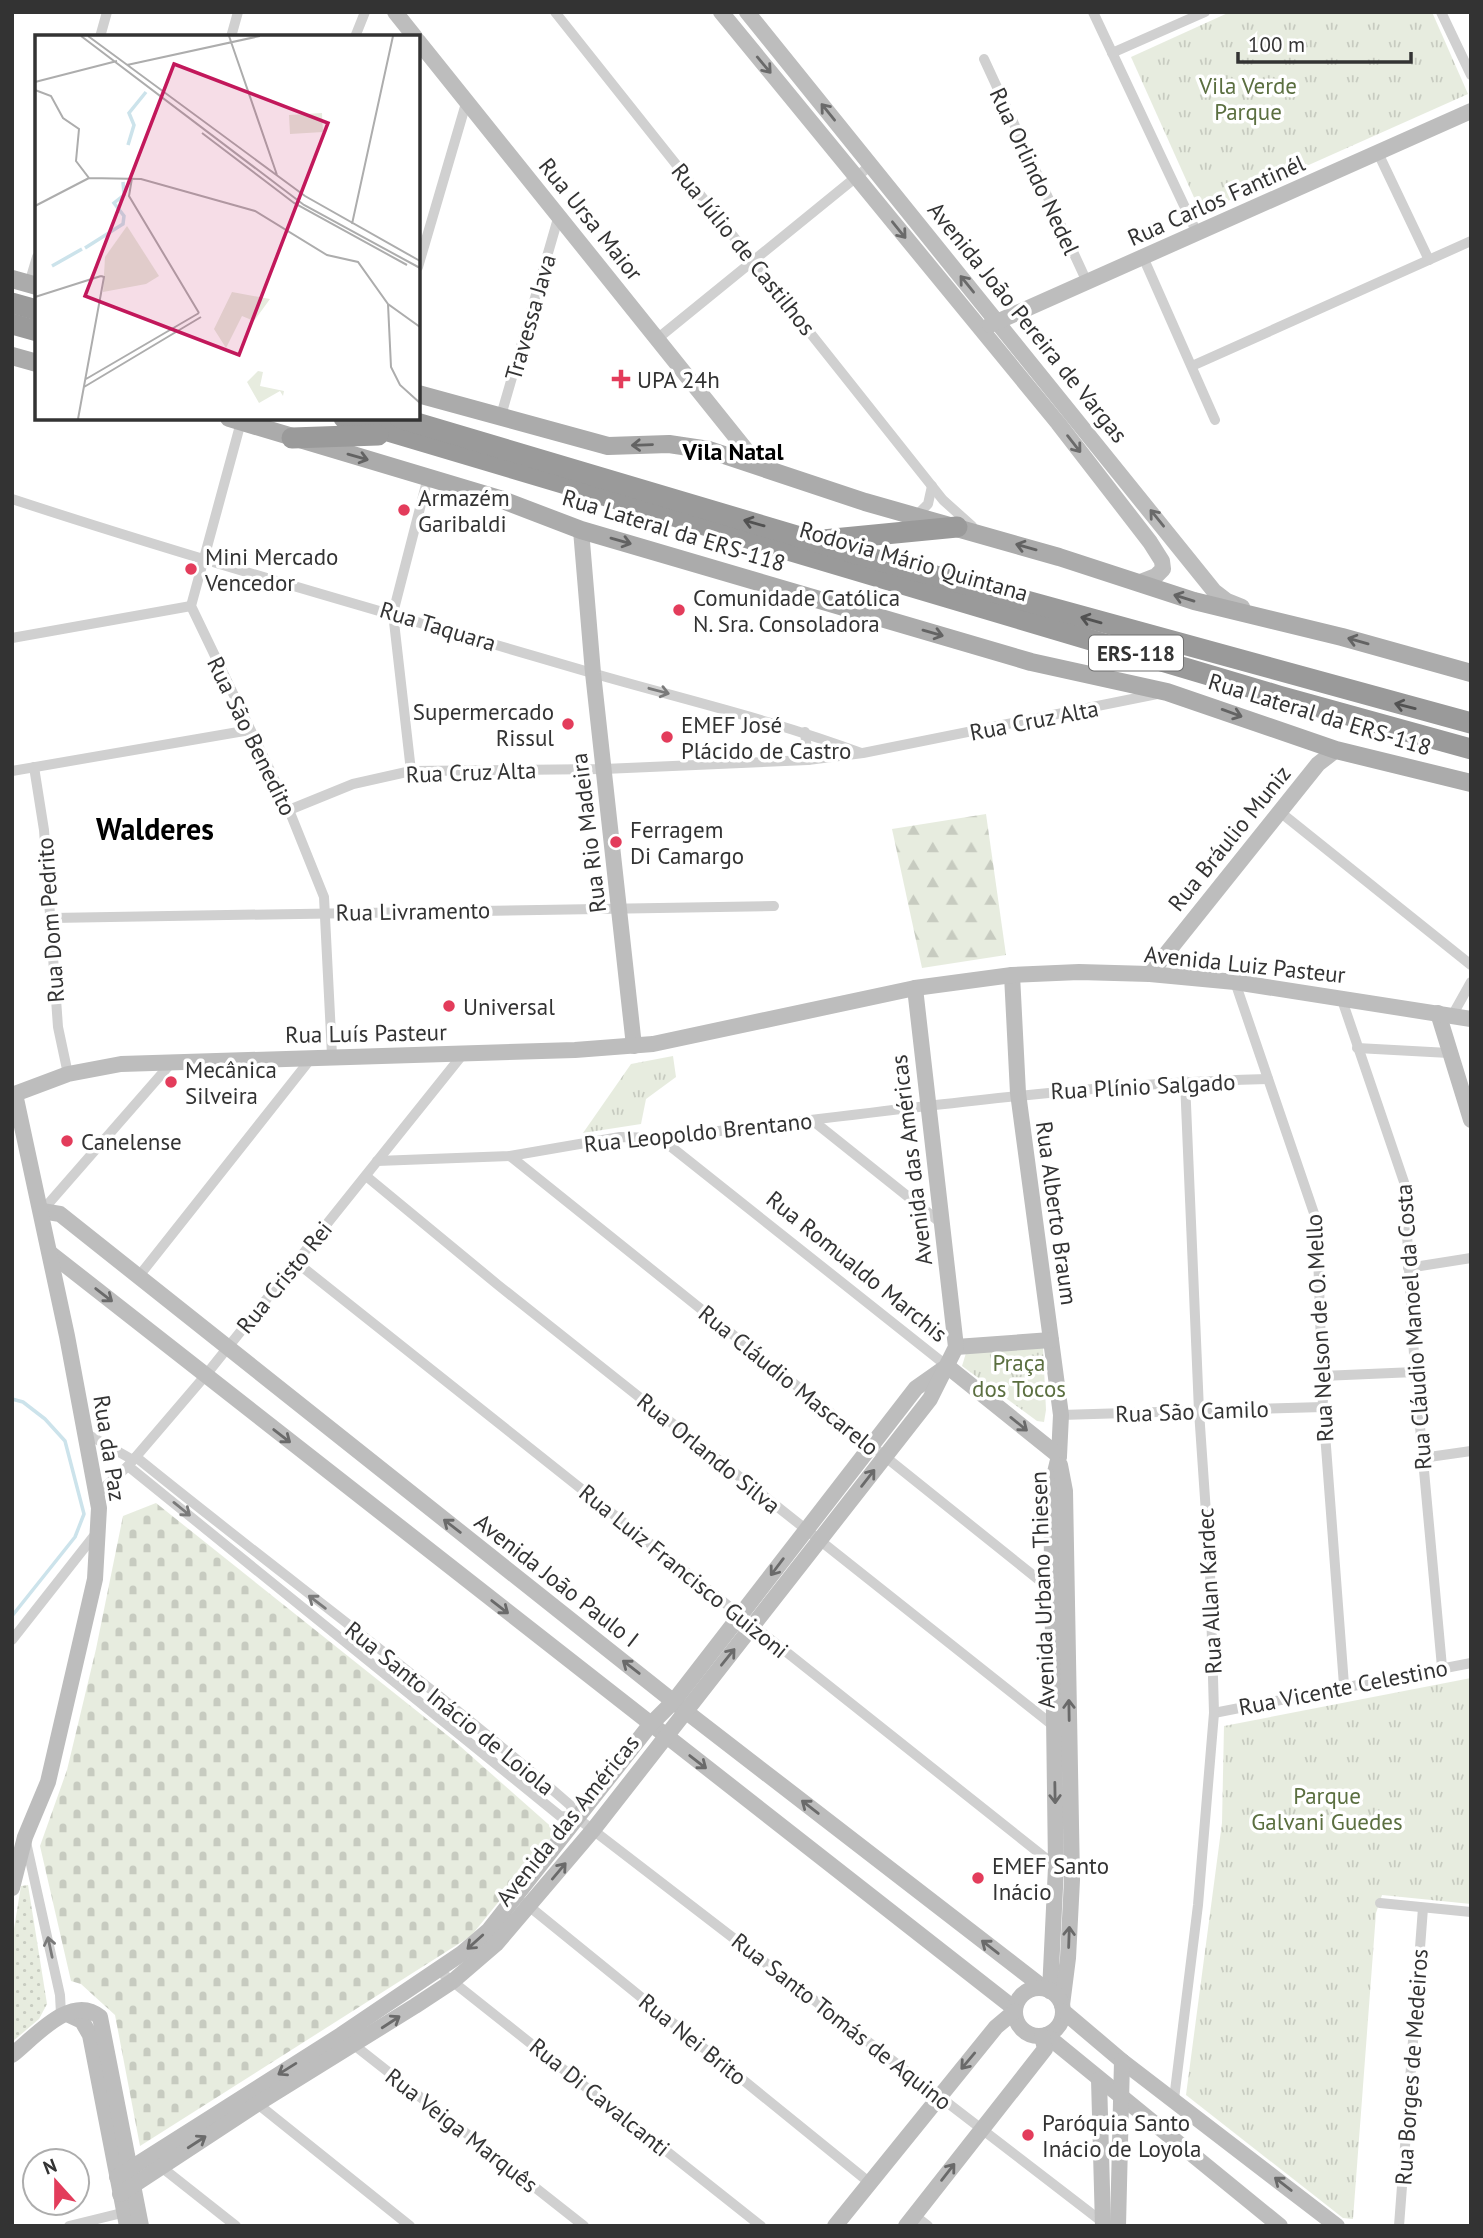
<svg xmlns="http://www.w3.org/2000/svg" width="1483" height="2238" font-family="'PT Sans',sans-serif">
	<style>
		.grass { fill: url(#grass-dots) }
		.forest { fill: url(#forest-firs) }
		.cemetery { fill: url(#cemetery-stones) }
		.park { fill: url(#park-tufts) }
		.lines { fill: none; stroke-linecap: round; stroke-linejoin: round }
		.stream { stroke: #cce3eb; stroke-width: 3.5 }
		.street { stroke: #d0d0d0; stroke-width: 10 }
		.secondary { stroke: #bdbdbd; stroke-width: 16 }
		.primary { stroke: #ababab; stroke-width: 18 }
		.highway { stroke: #9a9a9a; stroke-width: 21 }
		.oneway { stroke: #6a6a6a }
		.oneway2 { stroke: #636363 }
		.oneway3 { stroke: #525252 }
		.oneway4 { stroke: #7a7a7a }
		.poi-dot { fill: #e33c5b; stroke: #fff; stroke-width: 2.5 }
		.labels { text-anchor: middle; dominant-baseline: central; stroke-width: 7; stroke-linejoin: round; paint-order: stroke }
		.shield { fill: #fff; stroke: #707070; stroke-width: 2 }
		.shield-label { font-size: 21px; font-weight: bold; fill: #333 }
		.park-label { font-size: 23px; fill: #5b6f40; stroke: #fff }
		.street-label { font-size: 23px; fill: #333; stroke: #fff }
		.poi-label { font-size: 23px; fill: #333; stroke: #fff; text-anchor: start }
		.neighbourhood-label { font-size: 24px; font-weight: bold; fill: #000; stroke: #fff }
		.district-label { font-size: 30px; font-weight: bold; fill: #000; stroke: #fff }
		.inset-river { fill: none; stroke: #cce3eb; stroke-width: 3.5 }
		.inset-road { fill: none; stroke: #adadad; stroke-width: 2 }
		.view { fill: #c2185b; fill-opacity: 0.15; stroke: #c2185b; stroke-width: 3.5 }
		.inset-edge { fill: none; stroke: #333; stroke-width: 3.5 }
	</style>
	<defs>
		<pattern id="grass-dots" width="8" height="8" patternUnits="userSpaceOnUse" patternTransform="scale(1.75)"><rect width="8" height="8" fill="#e7ecdf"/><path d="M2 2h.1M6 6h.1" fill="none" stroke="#c7cbc0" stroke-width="1.8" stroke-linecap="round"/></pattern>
		<pattern id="forest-firs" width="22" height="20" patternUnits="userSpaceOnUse" patternTransform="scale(1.75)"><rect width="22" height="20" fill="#e7ecdf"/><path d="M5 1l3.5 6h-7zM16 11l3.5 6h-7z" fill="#c7cbc0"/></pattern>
		<pattern id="cemetery-stones" width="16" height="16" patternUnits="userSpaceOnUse" patternTransform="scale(1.75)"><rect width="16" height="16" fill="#e7ecdf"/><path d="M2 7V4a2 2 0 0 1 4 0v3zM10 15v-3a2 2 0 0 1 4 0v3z" fill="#c7cbc0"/></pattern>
		<pattern id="park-tufts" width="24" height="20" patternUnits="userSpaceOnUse" patternTransform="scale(1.75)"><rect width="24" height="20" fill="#e7ecdf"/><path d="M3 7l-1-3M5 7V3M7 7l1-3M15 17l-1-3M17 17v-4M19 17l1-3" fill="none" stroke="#c7cbc0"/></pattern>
	</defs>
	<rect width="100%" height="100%" fill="#fff"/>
	<!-- grass -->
	<polygon class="grass" points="28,1885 47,2004 39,2019 12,2042 12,1941 21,1886"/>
	<!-- forest -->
	<polygon class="forest" points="986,814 1006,955 922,968 892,829"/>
	<!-- cemetery -->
	<polygon class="cemetery" points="156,1503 452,1739 556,1831 471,1936 140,2146 115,2015 81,1984 71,1981 40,1846 67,1770 96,1649 123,1516"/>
	<!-- park -->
	<g class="park">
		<polygon points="1230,12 1432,12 1468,94 1201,213 1131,57"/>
		<polygon points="673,1056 676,1077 646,1099 641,1124 583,1133 631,1064"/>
		<polygon points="1043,1347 1046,1410 1044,1422 1037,1421 962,1366 966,1353"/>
		<polygon points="1471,1678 1471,1904 1382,1895 1376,1913 1353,2219 1343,2218 1186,2095 1222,1823 1224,1726"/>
	</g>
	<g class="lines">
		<!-- stream -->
		<polyline class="stream" points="12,1399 23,1402 45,1419 65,1441 84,1514 75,1537 12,1616"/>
		<!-- street -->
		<g class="street">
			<polyline points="555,12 943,500 972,526"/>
			<polyline points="1093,12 1197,233"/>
			<polyline points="1441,12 1471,75"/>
			<polyline points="100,37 107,12"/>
			<polyline points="231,37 238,12"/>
			<polyline points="355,37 365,12"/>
			<polyline points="1112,53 1205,12"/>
			<polyline points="984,59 1087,282"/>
			<polyline points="1378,153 1429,260"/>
			<polyline points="1143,257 1215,420"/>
			<polyline points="418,267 467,100"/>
			<polyline points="29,284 37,257"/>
			<polyline points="657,339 871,165"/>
			<polyline points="1192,366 1471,241"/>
			<polyline points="500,419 559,215"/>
			<polyline points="241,422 191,606 289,810 324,897 332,1055"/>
			<path d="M12,499C204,562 398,616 592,673C682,699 773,720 861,753"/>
			<polyline points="916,516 928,504 932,486"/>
			<polyline points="12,638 191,606"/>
			<polyline points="805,732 808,760"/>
			<polyline points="34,767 44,830 58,1027 68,1074"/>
			<polyline points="12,771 250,730"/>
			<polyline points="411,771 393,613 428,477"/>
			<polyline points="289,810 353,784 411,771 604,769 808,760 863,753 1162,693"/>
			<polyline points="1280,812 1471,965"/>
			<polyline points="52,918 774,906"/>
			<polyline points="1235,982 1317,1222 1323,1407 1344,1685"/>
			<polyline points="1341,997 1404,1182 1415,1372 1442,1667"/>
			<polyline points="1452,1016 1471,982"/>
			<polyline points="1357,1048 1449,1053"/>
			<polyline points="812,1120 941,1223"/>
			<polyline points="660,1138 947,1366"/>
			<polyline points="510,1156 1054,1592"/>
			<path d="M377,1161L510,1156L620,1137L660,1138C863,1115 1064,1084 1268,1079"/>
			<polyline points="366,1176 498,1285 1055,1727"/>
			<polyline points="42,1211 173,1061"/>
			<polyline points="296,1262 1058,1868"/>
			<polyline points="1408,1268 1471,1258"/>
			<polyline points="139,1276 313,1056"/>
			<polyline points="1322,1376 1415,1372"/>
			<polyline points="1061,1415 1323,1407"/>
			<polyline points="87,1434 133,1460"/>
			<path d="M136,1457C280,1574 430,1683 570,1805L576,1817L1105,2224"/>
			<polyline points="1422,1458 1471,1451"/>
			<polyline points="128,1466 560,1816 576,1817"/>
			<polyline points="98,1493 128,1466 205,1376 463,1054"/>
			<polyline points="12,1640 97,1532"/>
			<polyline points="1214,1713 1471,1663"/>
			<polyline points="26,1842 60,1995 61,2014"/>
			<polyline points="525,1903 870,2183"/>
			<polyline points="1380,1903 1471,1912"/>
			<polyline points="438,1970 761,2226"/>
			<polyline points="349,2041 584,2226"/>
			<polyline points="1174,2099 1198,1905 1214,1713 1210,1571 1199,1411 1185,1081"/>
			<polyline points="254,2101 410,2226"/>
			<polyline points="160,2166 236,2226"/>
			<polyline points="914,2215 928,2226"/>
			<polyline points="69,2226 130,2211"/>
			<polyline points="1399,2226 1423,1908"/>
		</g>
		<!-- secondary -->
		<g class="secondary">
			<polyline points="395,12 415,37"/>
			<polyline points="721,12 1058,423 1150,542 1162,561 1163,569 1156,576 1138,583"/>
			<polyline points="747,12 1214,591 1227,601 1242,607"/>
			<polyline points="418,41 759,466"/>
			<polyline points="990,325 1471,111"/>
			<polyline points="581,530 593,673 634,1046"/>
			<polyline points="1150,974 1318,764 1336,750"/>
			<polyline points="1012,975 1018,1093 1061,1415 1059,1456 1051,1489 1056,1867 1050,1991"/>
			<polyline points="1438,1013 1471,1120"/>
			<polyline points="12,1095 68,1074 121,1064 575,1050 653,1044 915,988 1012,975 1079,972 1150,974 1235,982 1471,1019"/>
			<polyline points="42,1211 60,1214 684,1710 1044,1988"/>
			<polyline points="50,1253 1015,2009"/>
			<polyline points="956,1347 1051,1340"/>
			<polyline points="947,1366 1059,1456"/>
			<polyline points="1060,1465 1065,1491 1072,1880 1068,1958 1062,2005"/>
			<polyline points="12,1888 25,1837 48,1782 95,1579 99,1508 67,1336 15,1094"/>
			<circle cx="1039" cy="2012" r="24"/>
			<polyline points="1063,2011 1122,2061 1337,2226"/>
			<polyline points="67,2014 82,2021 90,2035 127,2226"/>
			<polyline points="1046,2035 1280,2226"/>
			<path d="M12,2055C35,2037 71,1993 100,2017L141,2226"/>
			<polyline points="1099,2079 1103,2226"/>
			<polyline points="117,2177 341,2035 461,1954 489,1930 650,1725 674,1701 916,1388 943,1369"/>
			<polyline points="120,2194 257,2104 415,2006 453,1981 496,1944 593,1830 930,1399 956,1347 915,988"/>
			<polyline points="835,2226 996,2027 1015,2011"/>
			<polyline points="906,2226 1045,2049 1042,2036"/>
			<polyline points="1118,2226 1122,2061"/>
		</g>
		<!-- primary -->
		<g class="primary">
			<polyline points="12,279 37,286"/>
			<polyline points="12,356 37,363"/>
			<polyline points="418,394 608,446 669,444 709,450 865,502 1059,557 1194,601 1342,637 1471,673"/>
			<polyline points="229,418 500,499 581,530 1031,662 1167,692 1336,750 1471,783"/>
		</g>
		<!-- highway -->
		<g class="highway">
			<polyline points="12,303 37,310"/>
			<polyline points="12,324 37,331"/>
			<polyline points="344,418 1279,696 1471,749"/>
			<polyline points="400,418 881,561 1471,723"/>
			<polyline points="292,438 378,435"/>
			<polyline points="823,540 957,527"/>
		</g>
	</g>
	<!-- one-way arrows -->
	<defs><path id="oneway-shaft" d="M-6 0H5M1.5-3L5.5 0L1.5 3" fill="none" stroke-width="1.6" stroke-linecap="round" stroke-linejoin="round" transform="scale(1.75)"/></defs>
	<g class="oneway">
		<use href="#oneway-shaft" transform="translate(764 65) rotate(50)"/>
		<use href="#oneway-shaft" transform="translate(828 112) rotate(-129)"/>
		<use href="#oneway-shaft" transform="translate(899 230) rotate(51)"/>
		<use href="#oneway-shaft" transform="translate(967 284) rotate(-129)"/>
		<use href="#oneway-shaft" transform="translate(1074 444) rotate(52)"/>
		<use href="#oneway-shaft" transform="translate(1157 518) rotate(-129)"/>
		<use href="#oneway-shaft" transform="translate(104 1295) rotate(38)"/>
		<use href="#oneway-shaft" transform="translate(1019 1424) rotate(39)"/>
		<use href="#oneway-shaft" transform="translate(282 1436) rotate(38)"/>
		<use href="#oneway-shaft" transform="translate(868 1478) rotate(-52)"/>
		<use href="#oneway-shaft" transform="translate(452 1526) rotate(-142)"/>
		<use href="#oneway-shaft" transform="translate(777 1567) rotate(127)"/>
		<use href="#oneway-shaft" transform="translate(500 1607) rotate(38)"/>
		<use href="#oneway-shaft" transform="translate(728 1657) rotate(-51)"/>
		<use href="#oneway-shaft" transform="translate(631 1667) rotate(-142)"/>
		<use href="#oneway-shaft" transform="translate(1069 1710) rotate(-91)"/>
		<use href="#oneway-shaft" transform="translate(698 1762) rotate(38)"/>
		<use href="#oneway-shaft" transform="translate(1055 1793) rotate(89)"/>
		<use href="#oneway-shaft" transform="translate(810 1807) rotate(-142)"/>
		<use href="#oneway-shaft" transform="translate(559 1871) rotate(-50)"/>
		<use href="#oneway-shaft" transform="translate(1069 1937) rotate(-88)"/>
		<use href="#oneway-shaft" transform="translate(475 1942) rotate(138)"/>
		<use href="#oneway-shaft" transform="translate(990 1947) rotate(-142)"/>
		<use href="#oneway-shaft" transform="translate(391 2022) rotate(-33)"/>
		<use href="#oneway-shaft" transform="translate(968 2061) rotate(130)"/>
		<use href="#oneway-shaft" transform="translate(287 2069) rotate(148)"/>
		<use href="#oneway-shaft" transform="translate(197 2142) rotate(-33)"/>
		<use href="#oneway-shaft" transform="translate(948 2172) rotate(-52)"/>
		<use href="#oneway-shaft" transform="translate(1283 2184) rotate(-142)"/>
	</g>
	<g class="oneway2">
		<use href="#oneway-shaft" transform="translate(642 445) rotate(178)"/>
		<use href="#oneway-shaft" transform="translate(358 457) rotate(16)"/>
		<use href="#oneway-shaft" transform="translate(621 541) rotate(16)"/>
		<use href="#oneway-shaft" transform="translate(1026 547) rotate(-164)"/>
		<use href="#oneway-shaft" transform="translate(1184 598) rotate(-163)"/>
		<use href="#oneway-shaft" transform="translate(933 633) rotate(16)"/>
		<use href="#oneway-shaft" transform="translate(1358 641) rotate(-164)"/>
		<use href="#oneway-shaft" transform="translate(1232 713) rotate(20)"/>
	</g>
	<g class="oneway3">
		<use href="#oneway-shaft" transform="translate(754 523) rotate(-164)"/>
		<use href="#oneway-shaft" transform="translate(1091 620) rotate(-164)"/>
		<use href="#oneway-shaft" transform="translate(1405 706) rotate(-166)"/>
	</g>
	<g class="oneway4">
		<use href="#oneway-shaft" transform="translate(659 691) rotate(15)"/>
		<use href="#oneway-shaft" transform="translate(182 1509) rotate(39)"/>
		<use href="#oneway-shaft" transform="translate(317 1602) rotate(-143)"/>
		<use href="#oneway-shaft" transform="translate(50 1947) rotate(-102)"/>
	</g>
	<!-- markers -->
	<g class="poi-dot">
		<path d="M617.5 368.5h7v7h7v7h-7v7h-7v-7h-7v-7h7z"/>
		<circle cx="404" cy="510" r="7"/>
		<circle cx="191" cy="569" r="7"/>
		<circle cx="679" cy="610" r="7"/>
		<circle cx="568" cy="724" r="7"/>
		<circle cx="667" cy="737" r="7"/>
		<circle cx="616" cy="842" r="7"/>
		<circle cx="449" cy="1006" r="7"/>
		<circle cx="171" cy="1082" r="7"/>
		<circle cx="67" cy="1141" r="7"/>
		<circle cx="978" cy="1878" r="7"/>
		<circle cx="1028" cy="2135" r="7"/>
	</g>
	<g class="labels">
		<!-- shield labels -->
		<rect class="shield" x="1089" y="635.5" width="94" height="35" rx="5"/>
		<g class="shield-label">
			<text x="1136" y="653">ERS-118</text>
		</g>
		<!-- park labels -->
		<g class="park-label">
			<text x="1248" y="85">Vila Verde<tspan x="1248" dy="26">Parque</tspan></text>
			<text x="1019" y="1362">Praça<tspan x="1019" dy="26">dos Tocos</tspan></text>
			<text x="1327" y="1795">Parque<tspan x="1327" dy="26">Galvani Guedes</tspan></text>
		</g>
		<!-- street labels -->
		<g class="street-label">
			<text transform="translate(1035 171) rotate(65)">Rua Orlindo Nedel</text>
			<text transform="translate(1216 200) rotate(-24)">Rua Carlos Fantinél</text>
			<text transform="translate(591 219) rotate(51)">Rua Ursa Maior</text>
			<text transform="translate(744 249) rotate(51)">Rua Júlio de Castilhos</text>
			<text transform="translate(530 317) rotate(-74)">Travessa Java</text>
			<text transform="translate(1028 322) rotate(51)">Avenida João Pereira de Vargas</text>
			<text transform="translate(674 530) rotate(17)">Rua Lateral da ERS-118</text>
			<text transform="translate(914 561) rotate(16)">Rodovia Mário Quintana</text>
			<text transform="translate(438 626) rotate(17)">Rua Taquara</text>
			<text transform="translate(1320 714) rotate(17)">Rua Lateral da ERS-118</text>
			<text transform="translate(1034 720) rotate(-11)">Rua Cruz Alta</text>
			<text transform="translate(252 736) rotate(64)">Rua São Benedito</text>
			<text transform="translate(471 772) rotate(-2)">Rua Cruz Alta</text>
			<text transform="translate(588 833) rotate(-97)">Rua Rio Madeira</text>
			<text transform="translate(1229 838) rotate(-51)">Rua Bráulio Muniz</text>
			<text transform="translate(413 911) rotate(-1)">Rua Livramento</text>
			<text transform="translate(50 920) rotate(-94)">Rua Dom Pedrito</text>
			<text transform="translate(1245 964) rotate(6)">Avenida Luiz Pasteur</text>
			<text transform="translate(366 1033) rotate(-1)">Rua Luís Pasteur</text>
			<text transform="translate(1143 1086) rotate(-3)">Rua Plínio Salgado</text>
			<text transform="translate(698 1132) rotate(-6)">Rua Leopoldo Brentano</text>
			<text transform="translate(911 1160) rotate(-97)">Avenida das Américas</text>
			<text transform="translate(1057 1213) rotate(82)">Rua Alberto Braum</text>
			<text transform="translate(857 1266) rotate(39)">Rua Romualdo Marchis</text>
			<text transform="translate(284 1277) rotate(-51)">Rua Cristo Rei</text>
			<text transform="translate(1413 1327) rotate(-94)">Rua Cláudio Manoel da Costa</text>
			<text transform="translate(1319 1328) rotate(-93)">Rua Nelson de O. Mello</text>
			<text transform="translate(789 1380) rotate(39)">Rua Cláudio Mascarelo</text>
			<text transform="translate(1192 1411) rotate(-2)">Rua São Camilo</text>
			<text transform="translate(110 1448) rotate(81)">Rua da Paz</text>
			<text transform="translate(709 1453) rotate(39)">Rua Orlando Silva</text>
			<text transform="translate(684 1571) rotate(39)">Rua Luiz Francisco Guizoni</text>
			<text transform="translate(557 1580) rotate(38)">Avenida João Paulo I</text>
			<text transform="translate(1042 1590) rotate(-92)">Avenida Urbano Thiesen</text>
			<text transform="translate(1209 1591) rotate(-93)">Rua Allan Kardec</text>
			<text transform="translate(1343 1687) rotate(-11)">Rua Vicente Celestino</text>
			<text transform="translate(450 1708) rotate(39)">Rua Santo Inácio de Loiola</text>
			<text transform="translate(567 1820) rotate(-51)">Avenida das Américas</text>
			<text transform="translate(842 2021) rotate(38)">Rua Santo Tomás de Aquino</text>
			<text transform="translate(693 2039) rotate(39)">Rua Nei Brito</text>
			<text transform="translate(1411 2067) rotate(-86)">Rua Borges de Medeiros</text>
			<text transform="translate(600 2097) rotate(39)">Rua Di Cavalcanti</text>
			<text transform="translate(462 2130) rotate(38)">Rua Veiga Marquês</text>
		</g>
		<!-- poi labels -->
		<g class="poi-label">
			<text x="637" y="379">UPA 24h</text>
			<text x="418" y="497">Armazém<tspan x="418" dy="26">Garibaldi</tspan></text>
			<text x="205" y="556">Mini Mercado<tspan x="205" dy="26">Vencedor</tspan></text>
			<text x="693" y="597">Comunidade Católica<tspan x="693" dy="26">N. Sra. Consoladora</tspan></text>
			<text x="554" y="711" text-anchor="end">Supermercado<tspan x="554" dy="26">Rissul</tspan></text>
			<text x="681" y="724">EMEF José<tspan x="681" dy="26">Plácido de Castro</tspan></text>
			<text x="630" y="829">Ferragem<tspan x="630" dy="26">Di Camargo</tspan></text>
			<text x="463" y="1006">Universal</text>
			<text x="185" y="1069">Mecânica<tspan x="185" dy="26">Silveira</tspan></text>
			<text x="81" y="1141">Canelense</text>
			<text x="992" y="1865">EMEF Santo<tspan x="992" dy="26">Inácio</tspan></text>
			<text x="1042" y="2122">Paróquia Santo<tspan x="1042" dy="26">Inácio de Loyola</tspan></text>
		</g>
		<!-- neighbourhood labels -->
		<g class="neighbourhood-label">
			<text x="733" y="451">Vila Natal</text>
		</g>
		<!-- district labels -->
		<g class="district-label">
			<text x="155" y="828">Walderes</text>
		</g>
	</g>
	<!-- overview -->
	<g transform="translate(35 35)">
		<rect width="385" height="385" fill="#fff"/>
		<path d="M92,191L124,241L111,249L68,257L70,222Z" fill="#e7ecdf"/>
		<path d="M287,78L288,97L255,99L254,80ZM197,257L235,264L219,286L207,281L191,313L179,294ZM223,336L228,337L225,351L249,356L248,361L245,356L224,368L212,347Z" fill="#e7ecdf"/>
		<path class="inset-river" d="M93,110L99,90L94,78L111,57M50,213L88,189L89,181L79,168L89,160L88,147M17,231L47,214"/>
		<path class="inset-road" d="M46,1L269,170L385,233M53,1L270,161L385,226M194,1L242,140M92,30L225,1M0,47L82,26M0,55L16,61L28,83L44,94L41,126L54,143L106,144L220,176L292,220L323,227L353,269L385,292M167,98L259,168L372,230M97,143L94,161L164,278M0,171L54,143M317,189L358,1M0,262L66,241M353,269L356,332L365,350L385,368M51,344L164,278M49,352L166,282M43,384L69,242L66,241"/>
		<path class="view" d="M139,29L293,88L204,320L50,261Z"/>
		<rect width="385" height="385" class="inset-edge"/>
	</g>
	<!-- border -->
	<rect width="1483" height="2238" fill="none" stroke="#333333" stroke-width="28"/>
	<!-- north arrow -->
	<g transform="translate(56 2182) rotate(339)"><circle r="33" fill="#ffffff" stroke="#adadad" stroke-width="2"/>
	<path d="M0-5L12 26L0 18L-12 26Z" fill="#e33c5b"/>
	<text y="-10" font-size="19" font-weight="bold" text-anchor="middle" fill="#333333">N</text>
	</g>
	<!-- scale -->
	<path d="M1238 52v10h173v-10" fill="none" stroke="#333333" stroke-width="3.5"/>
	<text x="1248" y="52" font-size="21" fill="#333333" stroke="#ffffff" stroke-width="5" paint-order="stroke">100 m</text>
</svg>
